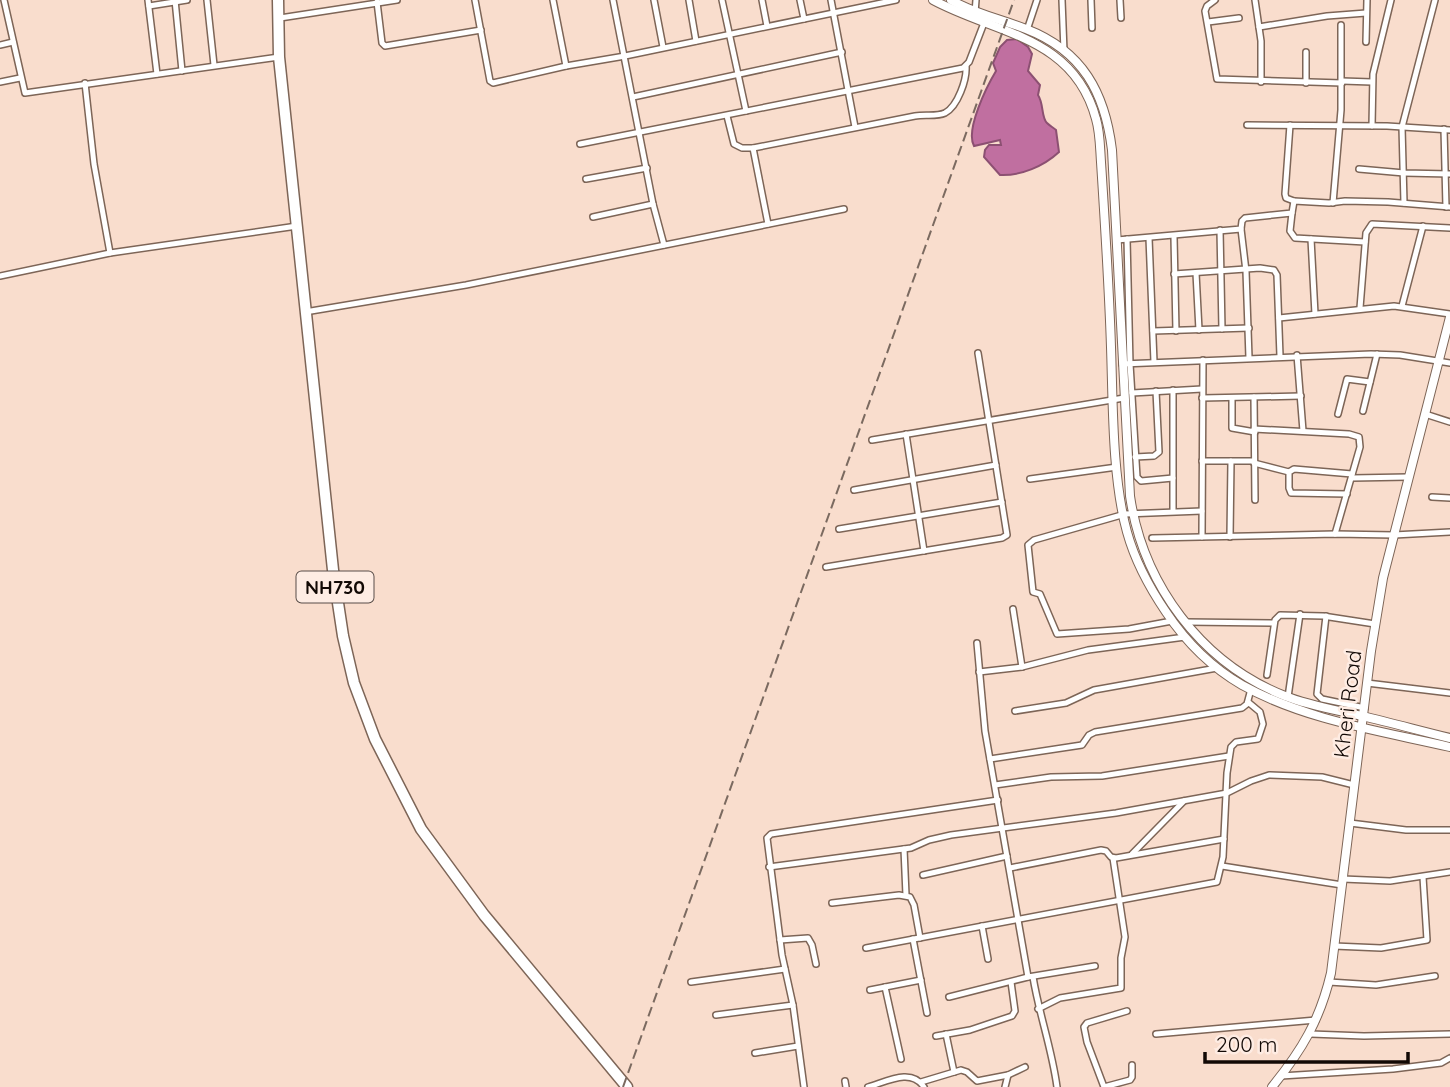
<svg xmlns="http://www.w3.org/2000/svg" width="1450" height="1087" font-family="Quicksand,sans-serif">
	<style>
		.water { fill: #c06fa0; stroke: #8c5072; stroke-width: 2 }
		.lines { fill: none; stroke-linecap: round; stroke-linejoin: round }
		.street-casing { stroke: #7d6557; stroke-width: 8 }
		.secondary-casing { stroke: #7d6557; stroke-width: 10 }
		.highway-casing { stroke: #7d6557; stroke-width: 13 }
		.street { stroke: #fff; stroke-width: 5 }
		.secondary { stroke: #fff; stroke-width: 8 }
		.highway { stroke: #fff; stroke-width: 10 }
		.rail { stroke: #7b6a60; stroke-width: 2; stroke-dasharray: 10 5; stroke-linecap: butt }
		.labels { text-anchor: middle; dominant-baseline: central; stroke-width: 5; stroke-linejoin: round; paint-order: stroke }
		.shield { fill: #feece3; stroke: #594d48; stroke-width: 2 }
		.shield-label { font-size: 19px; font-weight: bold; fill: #120905 }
		.street-label { font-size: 21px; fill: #120905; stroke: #feece3 }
	</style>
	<rect width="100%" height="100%" fill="#f9ddcd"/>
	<!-- water -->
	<path class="water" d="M1017,39L1028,47L1032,54L1028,71L1040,85L1038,95C1044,104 1041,117 1047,123C1050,126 1054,128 1056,130L1059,152C1044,166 1021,176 1000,175L984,157L985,150L989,145H1001L1000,140L974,146C965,130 987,86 996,71L993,63L1000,47L1007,40Z"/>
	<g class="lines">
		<defs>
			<g id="street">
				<polyline points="4,0 25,93 279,57"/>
				<polyline points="148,0 157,74"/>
				<polyline points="175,0 182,71"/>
				<polyline points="207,0 214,65"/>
				<polyline points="475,0 490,81 493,83 566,66 553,0"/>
				<polyline points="613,0 653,204 664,245"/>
				<polyline points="654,0 663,47"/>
				<polyline points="689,0 696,41"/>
				<polyline points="722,0 746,111"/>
				<polyline points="762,0 767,26"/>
				<polyline points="800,0 804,19"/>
				<polyline points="831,0 855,127"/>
				<polyline points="1062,0 1064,51"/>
				<polyline points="1091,0 1092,28"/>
				<polyline points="1120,0 1121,18"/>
				<polyline points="1215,0 1207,6 1205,11 1217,79 1342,83"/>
				<polyline points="1255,0 1261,41 1261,82"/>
				<polyline points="377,2 382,43 385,46 481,30"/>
				<polyline points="149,6 187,0"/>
				<polyline points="975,13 976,0"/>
				<polyline points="280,18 397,0"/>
				<polyline points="1208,22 1239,18"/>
				<polyline points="1259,27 1327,16 1366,13"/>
				<polyline points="1027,30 1037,0"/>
				<polyline points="1366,42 1367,0"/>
				<polyline points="0,45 13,42"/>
				<polyline points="566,66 625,56 896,0"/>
				<polyline points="1342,81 1372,82"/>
				<polyline points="0,82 20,78"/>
				<polyline points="85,83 94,164 110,253"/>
				<polyline points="1306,83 1306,52"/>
				<polyline points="633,97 842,52"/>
				<path d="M727,116L734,144L742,148H753L915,116C925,114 936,117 945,113C958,106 967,79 966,66"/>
				<polyline points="1247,125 1387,126 1450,130"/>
				<polyline points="1290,125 1285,194 1286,198 1294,201"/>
				<polyline points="1372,126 1373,74 1391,0"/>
				<polyline points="1444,129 1446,207"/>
				<polyline points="580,144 963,68 969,62 984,23"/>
				<polyline points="753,148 768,224"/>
				<polyline points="1359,169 1404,173 1450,174"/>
				<polyline points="586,179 647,168"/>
				<polyline points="1333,203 1341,110 1341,25"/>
				<polyline points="1404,203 1402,127 1435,0"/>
				<polyline points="1292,213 1290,231 1295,238 1365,242"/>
				<polyline points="593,217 653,204"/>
				<polyline points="1241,229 1246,271 1249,358"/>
				<polyline points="1220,230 1222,329"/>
				<polyline points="1174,237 1176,331"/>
				<polyline points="1149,238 1154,362"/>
				<polyline points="1127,239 1130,364 1137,477 1141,481 1173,478"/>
				<polyline points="1311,239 1315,314"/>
				<polyline points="1117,240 1241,229 1242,221 1245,218 1292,213 1294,201 1329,203 1345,201 1388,202 1450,207"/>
				<polyline points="1196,273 1199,330"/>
				<polyline points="1174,274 1260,268 1274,270 1277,275 1280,356"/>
				<polyline points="0,276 110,253 297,226"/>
				<polyline points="1402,306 1423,226"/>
				<polyline points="1360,308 1366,233 1372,224 1450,228"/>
				<polyline points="305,312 466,285 844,209"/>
				<polyline points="1279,318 1394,306 1450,314"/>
				<polyline points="1153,331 1249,328"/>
				<polyline points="1297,355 1303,431"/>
				<polyline points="1122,364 1371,354 1400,355 1450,363"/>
				<polyline points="1132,393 1202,389"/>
				<polyline points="1254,397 1255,500"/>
				<polyline points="1202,398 1301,396"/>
				<polyline points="1232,398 1232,428 1255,432"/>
				<polyline points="1363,411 1377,354"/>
				<polyline points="1338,414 1347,379 1370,382"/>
				<polyline points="1425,414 1450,422"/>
				<polyline points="1254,429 1349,434 1359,437 1360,447 1335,534"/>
				<polyline points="906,434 924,551"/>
				<polyline points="872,440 1124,398"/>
				<polyline points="1135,457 1154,456 1159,452 1156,391"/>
				<polyline points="1202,461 1254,461"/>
				<polyline points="1254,463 1289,472"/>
				<polyline points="1352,478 1408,477"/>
				<polyline points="1030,479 1117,467"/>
				<polyline points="854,490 996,465"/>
				<polyline points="1347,494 1291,493 1289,488 1289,472 1294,469 1352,474"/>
				<polyline points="1432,497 1450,498"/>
				<polyline points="1173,511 1173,390"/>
				<polyline points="839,529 1002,502"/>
				<polyline points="1202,537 1203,360"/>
				<polyline points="1230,537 1231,461"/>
				<polyline points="1152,538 1335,534 1394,535 1450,532"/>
				<polyline points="826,567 1002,538 1007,535 978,353"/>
				<polyline points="1013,609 1022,667"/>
				<polyline points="1326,616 1317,694 1322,699 1365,708"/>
				<polyline points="1172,621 1129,629 1057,634 1040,594 1033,592 1028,545 1034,540 1125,514 1202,511"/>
				<polyline points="1186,622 1274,623"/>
				<polyline points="977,643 985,731 1028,977"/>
				<polyline points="979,672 1022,667 1088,650 1185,637"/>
				<polyline points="1267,675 1275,620 1280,615 1323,616 1375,624"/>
				<polyline points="1367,683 1450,693"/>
				<polyline points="1288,697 1300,614"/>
				<polyline points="1015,711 1066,703 1094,690 1217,668"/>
				<polyline points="990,759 1082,745 1089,735 1095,732 1242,708 1247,704 1251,689"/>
				<polyline points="995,785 1051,777 1102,776 1229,756"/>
				<polyline points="1350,823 1406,830 1450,830"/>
				<polyline points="904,849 906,895"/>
				<polyline points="1132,854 1184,801"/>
				<polyline points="1222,866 1342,885"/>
				<polyline points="769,867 911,848 929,840 951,835 1116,813 1227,793 1251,781 1269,775 1322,777 1354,785"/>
				<polyline points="1010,868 1101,850 1106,851 1111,857 1116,858 1224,839"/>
				<polyline points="923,875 1007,856"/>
				<polyline points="1343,879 1390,881 1450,872"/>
				<polyline points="832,903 899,895 910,897 914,905 920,938"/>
				<polyline points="982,926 988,959"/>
				<polyline points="913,939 927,1013"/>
				<polyline points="780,940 808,938 812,945 816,964"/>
				<polyline points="1334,946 1381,948 1427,940 1423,877"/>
				<polyline points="866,948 1217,882 1223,857 1227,773 1231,747 1236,742 1258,739 1263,724 1260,712 1248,702"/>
				<path d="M1033,977C1039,1014 1052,1049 1057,1087"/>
				<polyline points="691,982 785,969"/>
				<polyline points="1329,982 1376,985 1435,976"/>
				<polyline points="885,987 901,1059"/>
				<polyline points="870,990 921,980"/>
				<polyline points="949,997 1028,977 1095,966"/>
				<polyline points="1038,1009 1060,998 1121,988 1121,958 1125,937 1113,858"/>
				<polyline points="1127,1011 1087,1023 1084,1027 1087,1042 1104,1087 1130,1080 1132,1077 1132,1065"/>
				<polyline points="716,1015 793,1005"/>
				<polyline points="946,1034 954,1072"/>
				<polyline points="1156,1034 1316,1020"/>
				<polyline points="1311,1034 1364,1036 1450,1034"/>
				<polyline points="936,1036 970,1030 1012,1016 1015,1011 1011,982"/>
				<polyline points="755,1053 798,1046"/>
				<polyline points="1281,1076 1393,1069 1441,1063 1450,1058"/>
				<polyline points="845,1081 846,1087"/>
				<polyline points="921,1082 961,1070 967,1072 977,1081 1008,1075"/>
				<polyline points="804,1087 793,1005 782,955 767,838 771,834 998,800"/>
				<path d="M868,1087C886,1082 911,1067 924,1087"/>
				<polyline points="1005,1087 1008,1075 1025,1067"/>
			</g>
			<g id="secondary">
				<path d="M933,0C996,34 1074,36 1096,119C1100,132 1100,148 1101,162C1105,224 1109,285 1111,347C1113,403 1112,478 1127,532C1135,561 1149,587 1166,612C1186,642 1211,667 1242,685C1305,720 1381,731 1450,747"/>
				<path d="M951,0C975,14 1001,19 1026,29C1083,51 1105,93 1112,150L1130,496C1143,584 1201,663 1285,696C1310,706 1337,710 1362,716C1392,723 1421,731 1450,738"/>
				<path d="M1272,1087C1302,1050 1320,1020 1331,973L1371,651L1383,578L1450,317"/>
			</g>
			<polyline id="highway" points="278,0 279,57 333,570 343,636 354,683 375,739 421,829 484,915 627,1087"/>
		</defs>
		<!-- street casing -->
		<use href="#street" class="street-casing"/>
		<!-- secondary casing -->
		<use href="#secondary" class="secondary-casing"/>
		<!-- highway casing -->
		<use href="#highway" class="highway-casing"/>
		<!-- street -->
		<use href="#street" class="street"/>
		<!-- secondary -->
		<use href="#secondary" class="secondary"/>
		<!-- highway -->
		<use href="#highway" class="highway"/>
		<!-- rail -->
		<polyline class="rail" points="623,1087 1014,0"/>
	</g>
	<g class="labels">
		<!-- shield labels -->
		<rect class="shield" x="296.5" y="571.5" width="77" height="31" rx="5"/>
		<g class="shield-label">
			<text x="335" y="587">NH730</text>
		</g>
		<!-- street labels -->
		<g class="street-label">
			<text transform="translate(1347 704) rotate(-83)">Kheri Road</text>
		</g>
	</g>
	<!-- scale -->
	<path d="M1205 1052v10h203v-10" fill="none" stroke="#120905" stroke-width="3.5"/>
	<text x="1216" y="1052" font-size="21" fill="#120905" stroke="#feece3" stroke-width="5" paint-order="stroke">200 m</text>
</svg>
